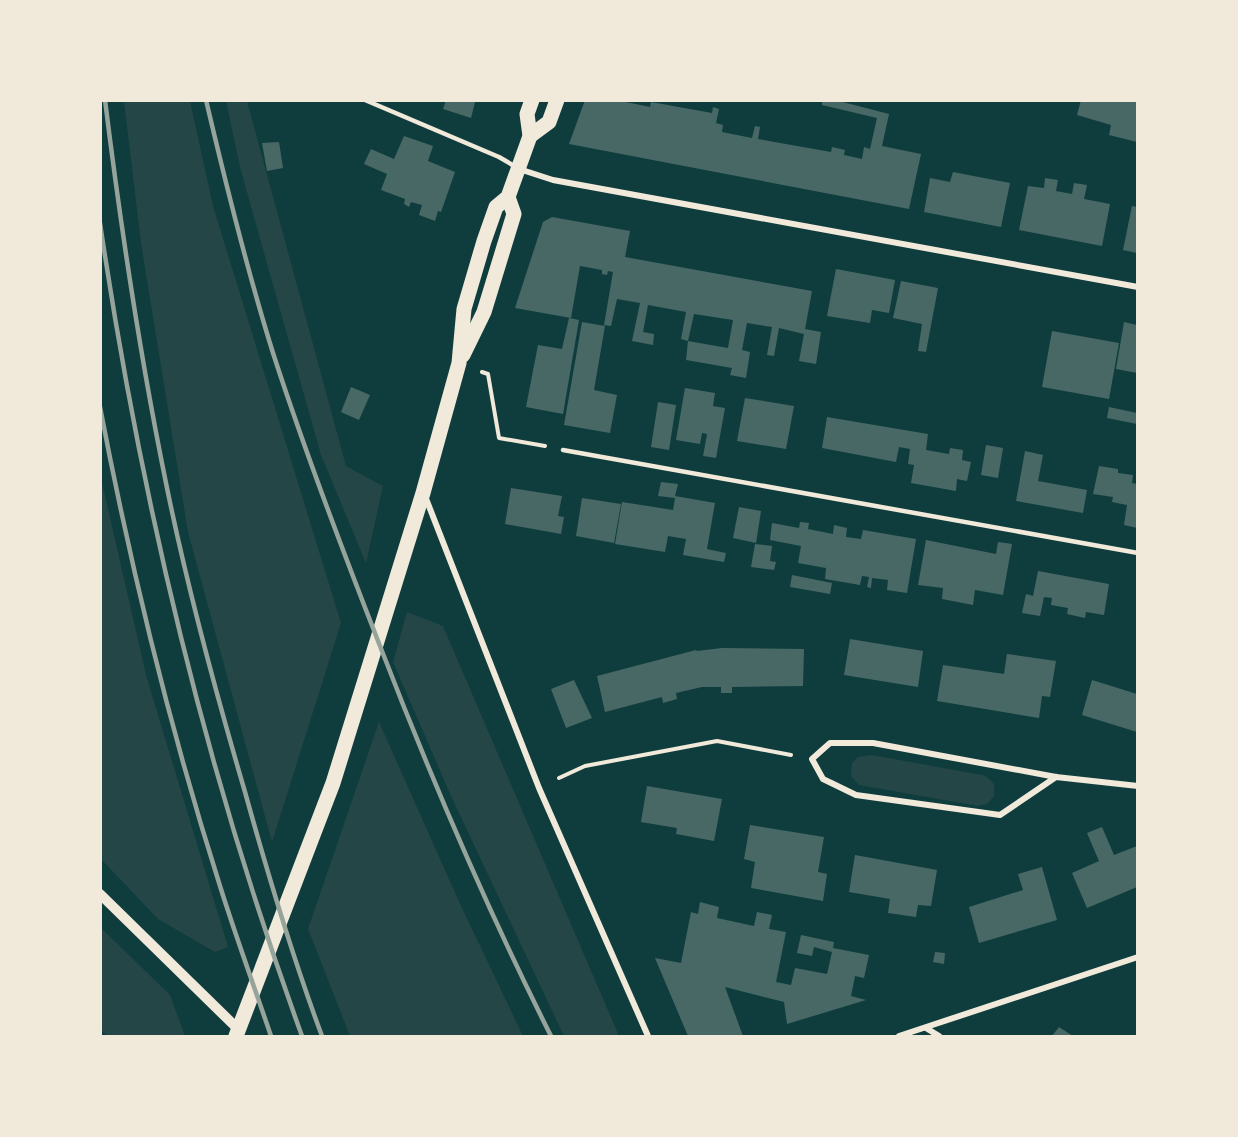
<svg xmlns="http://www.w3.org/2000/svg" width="1238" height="1137" font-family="'IBM Plex Serif',serif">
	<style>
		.green { fill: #244646 }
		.building { fill: #486865 }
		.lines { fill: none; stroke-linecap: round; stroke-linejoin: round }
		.path { stroke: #f1e9da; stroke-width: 4 }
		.service { stroke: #f1e9da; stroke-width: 4.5 }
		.minor { stroke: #f1e9da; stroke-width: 6 }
		.tertiary { stroke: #f1e9da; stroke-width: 10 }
		.primary { stroke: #f1e9da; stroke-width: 15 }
		.rail { stroke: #97a49c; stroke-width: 4.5 }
	</style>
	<rect width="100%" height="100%" fill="#0f3d3e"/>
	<!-- green -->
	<g class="green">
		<polygon points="124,101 190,101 213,206 341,623 272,842 188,532 141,243"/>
		<polygon points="226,101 247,101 346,466 383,486 366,563 321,455 241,171"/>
		<polygon points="100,474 146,675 228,947 215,952 158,919 101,859"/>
		<polygon points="407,612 443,626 619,1036 564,1036 451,796 393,662"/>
		<polygon points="379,722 461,906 523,1036 350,1036 308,929"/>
		<polygon points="872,755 982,775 987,777 994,784 994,796 987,804 978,806 859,785 851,776 852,763 858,757"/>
		<polygon points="100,927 170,995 185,1036 108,1036 101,1031"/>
	</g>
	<!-- building -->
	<g class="building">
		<polygon points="446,100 475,102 471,118 443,109"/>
		<polygon points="585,100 616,100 650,107 651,102 712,113 713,107 719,109 716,123 723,125 722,132 752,138 755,126 760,127 758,139 831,152 832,147 845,150 844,155 862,159 864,147 870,149 877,118 822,105 822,100 835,100 889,114 882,146 921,154 909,209 569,144"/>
		<polygon points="1081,100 1137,100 1137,142 1109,135 1111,125 1077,115"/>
		<polygon points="404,136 433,146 428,161 455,172 441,212 438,211 435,221 419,215 422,205 411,202 409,207 404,204 405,199 381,190 387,174 364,164 371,149 394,159"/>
		<polygon points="279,142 283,168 267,171 262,143"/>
		<polygon points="953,172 1010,183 1001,227 924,212 930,178 950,182"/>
		<polygon points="1045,178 1058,180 1056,191 1072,194 1074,183 1087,185 1084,199 1110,204 1102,246 1019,230 1028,186 1044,188"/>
		<polygon points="1132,206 1137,207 1137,253 1123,250"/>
		<polygon points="552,217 630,231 625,257 812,291 805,329 821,332 816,364 799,361 804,334 779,328 774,356 767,355 772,327 747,323 742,350 750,352 746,378 730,375 732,368 686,360 688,341 728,348 733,320 694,314 688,341 681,339 686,312 648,305 643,332 654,334 653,345 632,341 640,303 617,299 611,326 604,325 613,272 608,271 607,275 602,274 602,270 580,266 571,318 515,308 543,222"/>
		<polygon points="836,269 895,280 889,313 872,310 870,323 827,316"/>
		<polygon points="901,281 938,288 926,352 918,351 922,324 893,318"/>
		<polygon points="569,318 579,320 563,414 526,407 538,345 562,349"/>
		<polygon points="582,322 605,326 594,390 617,395 610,433 564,425"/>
		<polygon points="1124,322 1137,325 1137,373 1116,369"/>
		<polygon points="1052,331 1119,343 1109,399 1042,387"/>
		<polygon points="351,387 370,395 359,420 341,412"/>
		<polygon points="685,388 715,393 713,406 725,408 716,458 703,456 707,434 702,433 700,444 676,440"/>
		<polygon points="745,398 794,406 786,449 737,441"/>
		<polygon points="658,402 676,405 669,450 651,447"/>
		<polygon points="1109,407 1137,413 1137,424 1107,418"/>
		<polygon points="827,417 928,434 926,450 949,454 950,448 963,450 962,460 971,462 967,481 957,479 956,491 911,483 914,465 908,464 910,449 899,447 896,462 822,448"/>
		<polygon points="986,445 1003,448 998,478 981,475"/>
		<polygon points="1025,451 1043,455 1038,481 1087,490 1083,513 1016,501"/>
		<polygon points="1099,466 1118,469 1118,473 1133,475 1132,483 1137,484 1137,528 1124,525 1127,505 1112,502 1113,497 1093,494"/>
		<polygon points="661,482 678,484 675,496 715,503 707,549 726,553 724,562 683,555 686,539 668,536 665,552 615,544 622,502 673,510 675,498 658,496"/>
		<polygon points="511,488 562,496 558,516 564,517 561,534 505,524"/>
		<polygon points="582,498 621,504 614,543 576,536"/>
		<polygon points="739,507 761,511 756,543 733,538"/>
		<polygon points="800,522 809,523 808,529 833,534 834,525 847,528 846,537 861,539 863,530 916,539 907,593 887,590 888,580 872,578 871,588 867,587 869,577 862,576 860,585 825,579 826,568 798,563 801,546 770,540 772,523 799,528"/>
		<polygon points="926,540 996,554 998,542 1012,544 1003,595 975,590 973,605 942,599 943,588 918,585"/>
		<polygon points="755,544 772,546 770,561 776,562 774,570 751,567"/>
		<polygon points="1038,571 1109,584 1104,615 1086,612 1085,618 1067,614 1068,608 1051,605 1052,598 1044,597 1040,616 1022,613 1026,594 1033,596"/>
		<polygon points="792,575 832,583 830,594 790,587"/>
		<polygon points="850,639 923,651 918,687 844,675"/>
		<polygon points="722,648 804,649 803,686 732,687 732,693 721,693 721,687 702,687 676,693 677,699 663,703 662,697 605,712 597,676 696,650 697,651"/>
		<polygon points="1007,654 1056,661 1050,697 1042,696 1039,718 937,701 943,665 1004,674"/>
		<polygon points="574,680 592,718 566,728 551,689"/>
		<polygon points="1092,680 1137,694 1137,732 1082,715"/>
		<polygon points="647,786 722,799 714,841 676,834 677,828 641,822"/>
		<polygon points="750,825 824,837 818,872 827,874 823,901 751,888 755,862 744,859"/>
		<polygon points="1102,827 1114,855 1137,846 1137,887 1087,908 1072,873 1099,861 1087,833"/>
		<polygon points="855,855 937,870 931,906 918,905 916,917 888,913 890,899 849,892"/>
		<polygon points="1042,867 1057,920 979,943 969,907 1023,890 1018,874"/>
		<polygon points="700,902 719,907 717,918 754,926 757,912 772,915 769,929 786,932 776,982 791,985 795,968 827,974 832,952 814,947 812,956 797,953 801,935 834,942 833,948 869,955 864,978 855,976 851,996 866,1000 787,1024 784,1002 725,987 743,1036 688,1036 655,958 681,963 691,912 698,914"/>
		<polygon points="935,952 945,953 944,964 933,962"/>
		<polygon points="1059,1027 1073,1036 1052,1036"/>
	</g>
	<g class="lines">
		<!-- path -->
		<g class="path">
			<polyline points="482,372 488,374 499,438 545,446"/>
			<polyline points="559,778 585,766 717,741 791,755"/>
		</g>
		<!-- service -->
		<g class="service">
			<polyline points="365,100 499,157 516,167"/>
			<polyline points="563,450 1138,553"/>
		</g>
		<!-- minor -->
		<g class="minor">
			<polyline points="519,169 553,180 1138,287"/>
			<polyline points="425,496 539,788 648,1036"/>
			<polyline points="1056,777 1000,815 856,795 823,779 812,759 830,743 873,743 1056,777 1138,786"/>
			<polyline points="926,1028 939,1036"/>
			<polyline points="899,1036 1138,957"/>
		</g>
		<!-- tertiary -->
		<polyline class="tertiary" points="100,894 239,1030"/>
		<!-- primary -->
		<g class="primary">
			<polyline points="530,136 549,122 557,100"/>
			<polyline points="463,355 484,312 514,214 508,197"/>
			<polyline points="236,1036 333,783 423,493 459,363 464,309 484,241 496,207 508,197 530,136 527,114 532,100"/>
		</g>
		<!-- rail -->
		<g class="rail">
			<path d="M105,100C121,229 140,356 166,483C187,587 215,690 245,792C268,875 292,956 322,1036"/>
			<path d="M206,100C226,185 247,270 273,353C305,452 342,549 380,646C431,778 487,909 551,1036"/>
			<path d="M100,223C141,500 206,773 302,1036"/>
			<path d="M100,407C131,569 170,729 220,886C236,937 254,986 271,1036"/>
		</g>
	</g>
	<!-- border -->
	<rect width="1238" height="1137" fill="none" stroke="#f1e9da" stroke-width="204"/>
</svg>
